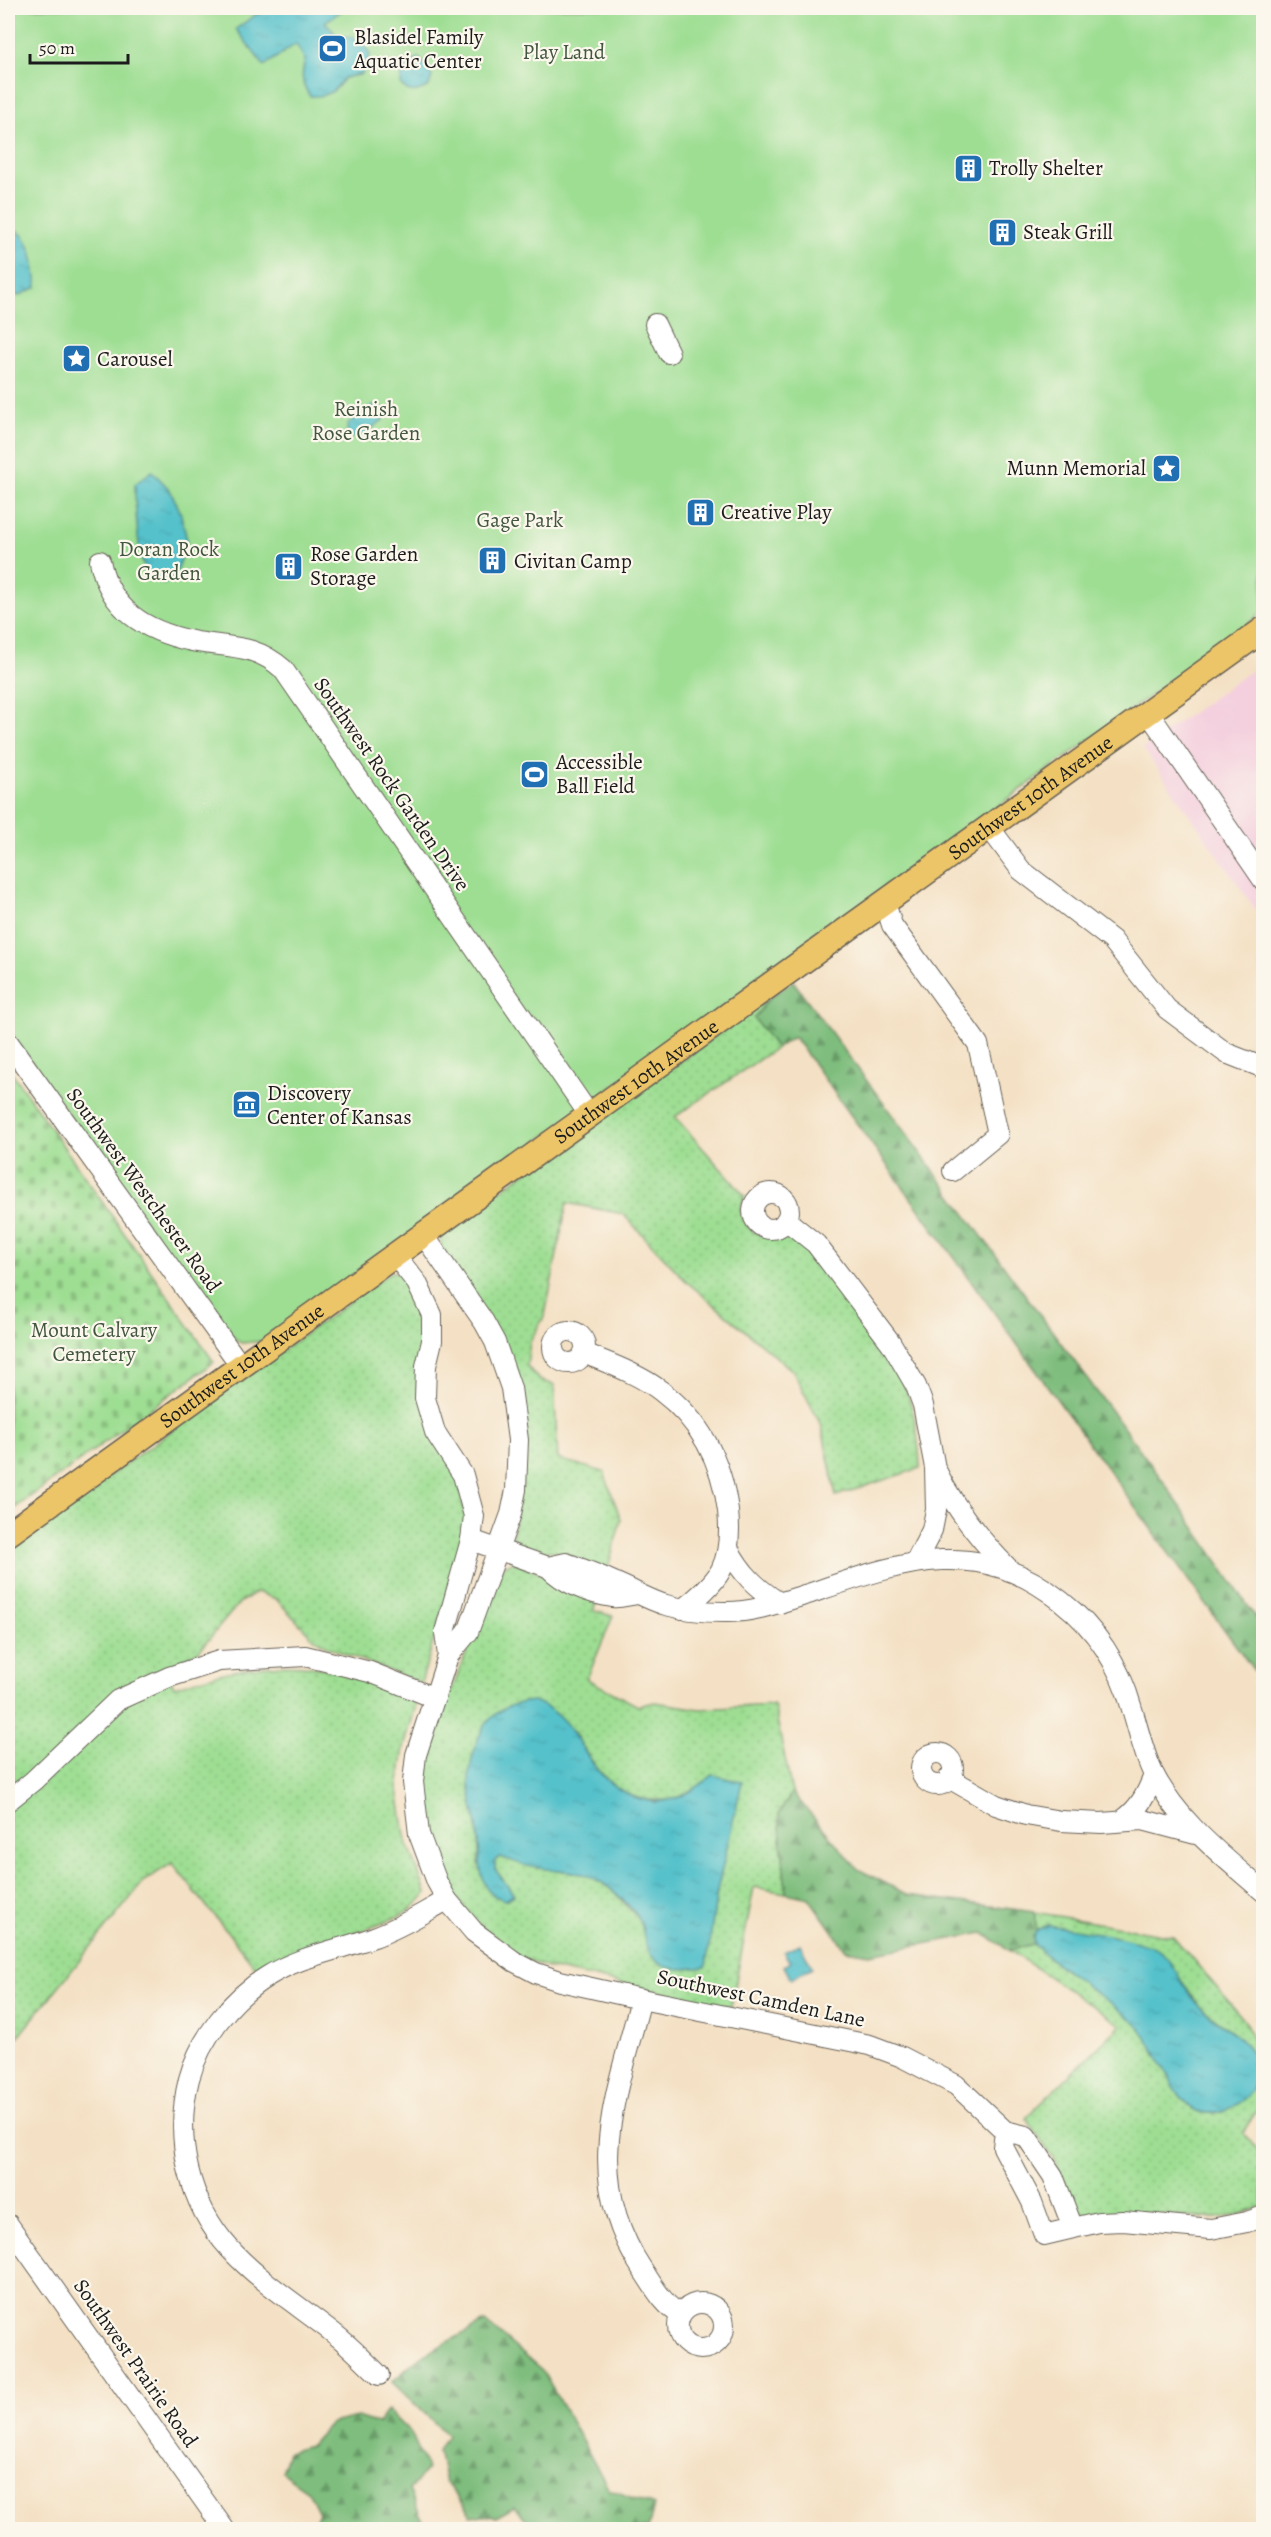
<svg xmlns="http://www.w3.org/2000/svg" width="1271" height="2537" font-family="Alegreya,serif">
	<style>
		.built { fill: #f4cfde }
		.grass { fill: url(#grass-dots); stroke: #5d7d58; stroke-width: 1.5; fill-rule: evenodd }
		.forest { fill: url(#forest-firs); stroke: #4d6c4c; stroke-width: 1.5 }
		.cemetery { fill: url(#cemetery-stones); stroke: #5d7d58; stroke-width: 1.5 }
		.green { fill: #9ede93; stroke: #5d7d58; stroke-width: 1.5 }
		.water { fill: url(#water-ripples); stroke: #386e74; stroke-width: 1.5 }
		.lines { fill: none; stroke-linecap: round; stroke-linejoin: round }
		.minor-casing { stroke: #686157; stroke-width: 22 }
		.major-casing { stroke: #686157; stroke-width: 27 }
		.minor { stroke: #fff; stroke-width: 20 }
		.major { stroke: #edc569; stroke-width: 24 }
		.labels { text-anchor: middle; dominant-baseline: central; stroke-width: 4.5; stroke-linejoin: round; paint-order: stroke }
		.poi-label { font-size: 21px; fill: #1c1c1c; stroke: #fbf7ec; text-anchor: start }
		.park-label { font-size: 21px; fill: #435640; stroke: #fbf7ec }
		.street-label { font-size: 21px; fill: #1c1c1c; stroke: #fbf7ec }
	</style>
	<defs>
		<pattern id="grass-dots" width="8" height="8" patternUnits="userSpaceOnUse" patternTransform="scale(1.5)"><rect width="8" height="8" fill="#9ede93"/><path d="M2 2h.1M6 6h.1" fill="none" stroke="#88be7e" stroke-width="1.8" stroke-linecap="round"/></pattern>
		<pattern id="forest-firs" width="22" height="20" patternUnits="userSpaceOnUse" patternTransform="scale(1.5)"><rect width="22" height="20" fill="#7ebd7d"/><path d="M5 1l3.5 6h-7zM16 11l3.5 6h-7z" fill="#696"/></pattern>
		<pattern id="cemetery-stones" width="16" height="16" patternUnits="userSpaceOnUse" patternTransform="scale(1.5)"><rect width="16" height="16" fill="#9ede93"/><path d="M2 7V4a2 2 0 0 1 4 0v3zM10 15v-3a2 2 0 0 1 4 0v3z" fill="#88be7e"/></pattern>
		<pattern id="water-ripples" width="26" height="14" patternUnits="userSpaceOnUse" patternTransform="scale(1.5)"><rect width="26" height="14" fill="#54c1cb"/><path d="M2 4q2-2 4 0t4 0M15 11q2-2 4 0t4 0" fill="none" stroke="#49a5ae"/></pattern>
	</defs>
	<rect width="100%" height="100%" fill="#fbf7ec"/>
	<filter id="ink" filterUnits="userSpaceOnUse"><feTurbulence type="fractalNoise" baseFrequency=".0167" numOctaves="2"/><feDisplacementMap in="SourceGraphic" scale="12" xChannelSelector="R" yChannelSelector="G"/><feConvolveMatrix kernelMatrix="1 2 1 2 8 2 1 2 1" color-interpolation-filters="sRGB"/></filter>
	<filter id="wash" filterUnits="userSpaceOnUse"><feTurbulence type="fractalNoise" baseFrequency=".008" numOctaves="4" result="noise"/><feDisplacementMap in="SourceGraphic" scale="24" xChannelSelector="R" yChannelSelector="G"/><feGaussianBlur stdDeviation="1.35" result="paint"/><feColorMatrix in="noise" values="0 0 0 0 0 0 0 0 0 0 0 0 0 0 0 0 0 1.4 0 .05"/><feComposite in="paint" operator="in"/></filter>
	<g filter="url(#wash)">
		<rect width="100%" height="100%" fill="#f4e1c5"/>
		<!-- built -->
		<polygon class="built" points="1263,662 1263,920 1143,748"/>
		<!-- grass -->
		<g class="grass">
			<path d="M769,998L754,1018L776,1048L675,1117L745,1196L740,1210C753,1252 776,1223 797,1241C816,1258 832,1281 847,1301C862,1321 884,1344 896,1366C912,1397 919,1433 920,1468L836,1496L822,1427L793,1371L687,1282L623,1214L567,1203L545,1315L530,1342L527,1366L539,1380L554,1385L558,1459L604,1472L621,1520L607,1571C591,1565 574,1556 557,1552C542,1549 528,1554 515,1543L513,1535L525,1427L441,1248V1238L448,1228Z"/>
			<path d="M391,1272L401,1273L423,1303L422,1352L461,1490L466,1525L463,1542L421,1683L333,1649L313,1638L276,1599L257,1592L240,1602L199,1651L167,1668L174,1687C219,1672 266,1661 314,1667C345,1671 380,1687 410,1698L416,1705L404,1748L398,1789L405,1836L426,1893C408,1926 317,1941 282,1956C273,1959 265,1965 257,1969L172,1863L144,1881L8,2049V1549Z"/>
			<path d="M513,1562L598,1597L594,1611L613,1616L587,1679L638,1706L655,1702L700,1709L774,1705L792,1792L779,1814L786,1893L754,1887L731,2007L548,1968L514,1955L480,1926L456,1898L438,1855L427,1814L424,1775L430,1743L498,1575L504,1566ZM574,1732C593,1764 613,1800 655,1800C661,1800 668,1801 673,1799C688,1795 701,1784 713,1775L717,1891L705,1967L649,1952L641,1921L614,1892L600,1881L586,1874L530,1866L500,1857L495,1862V1869L514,1895L506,1900L479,1865V1838L473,1804Z"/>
			<path d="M1034,1912L1173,1936L1245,2021L1263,2067V2101L1243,2132L1263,2158V2206C1221,2227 1182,2215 1138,2212C1119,2211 1101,2215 1082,2215L1074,2211L1057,2165L1026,2118L1121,2025L1009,1950L1034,1944C1064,1975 1106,1993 1136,2024C1158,2045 1171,2093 1192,2108C1203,2116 1216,2113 1227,2110L1252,2055L1233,2032L1199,2006L1161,1952L1116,1937L1048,1925L1037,1930Z"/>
		</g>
		<!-- forest -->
		<g class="forest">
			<polygon points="793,981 1163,1481 1263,1628 1263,1683 794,1037 776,1048 754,1018 769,998"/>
			<polygon points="792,1792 858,1869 908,1895 1034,1912 1037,1930 1033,1937 1034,1944 1009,1950 983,1933 870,1954 846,1950 809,1898 786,1893 779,1814"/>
			<polygon points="485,2322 542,2370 609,2489 654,2506 648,2529 536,2529 514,2507 496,2517 471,2515 445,2482 438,2451 447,2435 392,2382 420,2357"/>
			<polygon points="388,2410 411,2433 427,2469 409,2490 422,2520 422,2529 311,2529 319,2513 308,2491 281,2472 288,2452 310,2446 331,2423 357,2417 378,2424"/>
		</g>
		<!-- cemetery -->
		<polygon class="cemetery" points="8,1067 214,1362 8,1513"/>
		<!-- green -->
		<polygon class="green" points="8,8 1263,8 1263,611 1242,629 263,1341 241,1343 222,1329 8,1030"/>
		<!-- water -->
		<g class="water">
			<path d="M265,8H346L325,22L337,36L352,37L364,42L370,55L362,74L344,78C335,92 327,97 310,96C301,84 301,75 305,60L296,44L264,66L236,29Z"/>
			<path d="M418,58L424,63L432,76L429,86C417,92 411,95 401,85L402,71Z"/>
			<path d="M8,227C34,233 34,265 37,287L18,296L8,292Z"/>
			<polygon points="373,405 384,409 383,420 358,438 350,436 347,432 348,424"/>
			<path d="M152,471L170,490L180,511L187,540L178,569L164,584C159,581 151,578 148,574C137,560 135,503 135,484Z"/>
			<path d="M534,1701C570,1715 575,1740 596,1768C613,1790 644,1808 673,1799C688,1795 701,1784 713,1775L742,1782L717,1891L706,1967C677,1970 656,1974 645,1942C643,1935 643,1926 640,1920C631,1906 613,1889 599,1881C580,1869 554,1871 532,1867C521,1865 511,1860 500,1857L495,1862V1869L514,1895L505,1900C498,1897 491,1896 487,1888C477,1871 481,1853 478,1834C476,1816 470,1798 469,1780C469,1769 472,1758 475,1748C484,1717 503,1703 534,1701Z"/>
			<path d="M1048,1925C1072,1929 1147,1939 1162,1953C1178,1968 1184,1991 1199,2006C1217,2023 1248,2038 1257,2063C1269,2093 1218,2124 1193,2109C1174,2097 1156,2046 1138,2026C1130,2017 1119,2010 1110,2003C1085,1984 1056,1966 1034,1944L1033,1937L1037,1930Z"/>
			<polygon points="800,1944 812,1967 791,1979 784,1966 790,1963 784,1952"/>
		</g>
	</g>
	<g filter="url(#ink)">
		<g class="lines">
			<defs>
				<g id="minor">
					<polyline points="655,324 669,353"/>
					<path d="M100,561C110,610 145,631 192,641C227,648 254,643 283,669L590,1116"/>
					<polyline points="1148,712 1264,881"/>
					<polyline points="989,827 1021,870 1112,940 1167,1009 1226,1053 1264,1068"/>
					<polyline points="885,903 892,925 978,1044 998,1134 953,1171"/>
					<polyline points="8,1042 241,1366"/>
					<circle cx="771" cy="1211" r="18"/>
					<polyline points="786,1220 816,1244 891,1343 916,1386 923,1405 935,1468 936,1510 932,1530 916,1561"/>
					<polyline points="423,1234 484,1322 495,1342 511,1388 518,1440 516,1490 511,1514 468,1632 448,1656 416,1755 413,1782 419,1834 437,1882 447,1900 474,1932 515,1962 536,1973 560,1981 641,1999 870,2045 902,2057 956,2085 1005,2131 1026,2136 1053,2176 1073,2228"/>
					<polyline points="395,1255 417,1283 432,1315 432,1341 426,1366 425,1398 435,1432 463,1475 474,1516 471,1540 445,1632 448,1656"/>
					<circle cx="569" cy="1347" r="16"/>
					<path d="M584,1353C610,1364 639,1374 661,1391C701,1421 722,1463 728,1511C730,1530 730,1552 721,1570C713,1585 697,1598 683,1609"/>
					<path d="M936,1470C954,1508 980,1540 1009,1569"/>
					<path d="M471,1540L548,1567L566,1563C582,1569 600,1575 616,1583C633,1590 648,1600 666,1605C684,1610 705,1612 724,1612C752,1613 782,1602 808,1594C900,1563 976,1533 1061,1601C1097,1629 1120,1666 1132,1709C1139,1731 1143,1752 1153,1773C1179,1823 1223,1856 1264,1892"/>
					<path d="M728,1548C741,1573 756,1588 780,1603"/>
					<path d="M548,1567C563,1583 590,1594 613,1597C620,1598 629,1595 637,1594"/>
					<circle cx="937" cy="1769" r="16"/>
					<polyline points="949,1778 996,1805 1026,1815 1061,1821 1101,1823 1143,1820 1196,1834"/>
					<polyline points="8,1801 33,1781 118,1700 169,1677 219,1661 305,1656 370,1672 435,1698"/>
					<path d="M1123,1820C1140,1808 1147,1793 1154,1775"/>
					<path d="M641,1999C616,2097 581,2176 642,2269C653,2285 663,2305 680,2314"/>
					<polyline points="1005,2131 1003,2147 1032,2202 1044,2235 1099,2222 1123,2221 1211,2229 1247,2222 1264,2216"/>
					<polyline points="8,2224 225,2530"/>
					<circle cx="701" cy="2326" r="23"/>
					<path d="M379,2375C365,2361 351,2347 336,2335C301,2307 260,2282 230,2249C188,2203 174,2138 189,2079C200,2038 232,1998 268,1976C300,1956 339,1950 374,1937C400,1928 423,1913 447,1900"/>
				</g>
				<g id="major">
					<path id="s1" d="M8,1534L1264,629"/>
				</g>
			</defs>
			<!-- minor casing -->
			<use href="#minor" class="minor-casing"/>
			<!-- major casing -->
			<use href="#major" class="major-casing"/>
			<!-- minor -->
			<use href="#minor" class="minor"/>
			<!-- major -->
			<use href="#major" class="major"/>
		</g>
	</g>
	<!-- icons -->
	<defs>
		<symbol id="stadium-square" viewBox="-11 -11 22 22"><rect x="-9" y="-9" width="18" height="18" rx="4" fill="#1f6fb2" stroke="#fbf7ec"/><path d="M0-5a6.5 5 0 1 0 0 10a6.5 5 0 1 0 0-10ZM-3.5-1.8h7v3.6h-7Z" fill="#fff"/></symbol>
		<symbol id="building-square" viewBox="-11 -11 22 22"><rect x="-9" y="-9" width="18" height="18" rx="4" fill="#1f6fb2" stroke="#fbf7ec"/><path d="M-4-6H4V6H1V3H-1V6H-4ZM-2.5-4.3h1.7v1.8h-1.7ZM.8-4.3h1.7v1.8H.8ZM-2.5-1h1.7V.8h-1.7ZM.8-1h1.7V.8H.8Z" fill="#fff"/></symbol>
		<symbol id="sight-square" viewBox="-11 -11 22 22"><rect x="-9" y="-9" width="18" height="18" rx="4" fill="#1f6fb2" stroke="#fbf7ec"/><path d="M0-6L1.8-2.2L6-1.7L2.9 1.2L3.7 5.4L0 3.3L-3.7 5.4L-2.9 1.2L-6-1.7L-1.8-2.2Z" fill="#fff"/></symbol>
		<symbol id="museum-square" viewBox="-11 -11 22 22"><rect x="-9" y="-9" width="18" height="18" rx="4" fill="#1f6fb2" stroke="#fbf7ec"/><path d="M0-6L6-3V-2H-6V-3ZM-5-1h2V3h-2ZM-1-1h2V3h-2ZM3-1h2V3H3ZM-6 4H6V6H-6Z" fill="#fff"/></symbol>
	</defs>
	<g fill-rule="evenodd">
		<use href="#stadium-square" x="316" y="32" width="33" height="33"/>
		<use href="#building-square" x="952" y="152" width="33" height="33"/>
		<use href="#building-square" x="986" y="216" width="33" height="33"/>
		<use href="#sight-square" x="60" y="342" width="33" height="33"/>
		<use href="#sight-square" x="1150" y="452" width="33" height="33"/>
		<use href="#building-square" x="684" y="496" width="33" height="33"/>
		<use href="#building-square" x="476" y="544" width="33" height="33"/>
		<use href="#building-square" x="272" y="550" width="33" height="33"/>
		<use href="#stadium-square" x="518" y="758" width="33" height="33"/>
		<use href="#museum-square" x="230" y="1088" width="33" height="33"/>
	</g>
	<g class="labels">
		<!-- poi labels -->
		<g class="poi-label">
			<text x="354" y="37">Blasidel Family<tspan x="354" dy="24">Aquatic Center</tspan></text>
			<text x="989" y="168">Trolly Shelter</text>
			<text x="1023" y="232">Steak Grill</text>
			<text x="97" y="359">Carousel</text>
			<text x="1146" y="468" text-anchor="end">Munn Memorial</text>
			<text x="721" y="512">Creative Play</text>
			<text x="310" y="554">Rose Garden<tspan x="310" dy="24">Storage</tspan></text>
			<text x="514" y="561">Civitan Camp</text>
			<text x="556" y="762">Accessible<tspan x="556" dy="24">Ball Field</tspan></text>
			<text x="267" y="1093">Discovery<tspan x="267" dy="24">Center of Kansas</tspan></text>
		</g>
		<!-- park labels -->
		<g class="park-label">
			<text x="564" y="52">Play Land</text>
			<text x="366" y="409">Reinish<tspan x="366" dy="24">Rose Garden</tspan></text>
			<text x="520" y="520">Gage Park</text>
			<text x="169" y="549">Doran Rock<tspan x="169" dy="24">Garden</tspan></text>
			<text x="94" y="1330">Mount Calvary<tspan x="94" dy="24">Cemetery</tspan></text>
		</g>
		<!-- street labels -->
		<g class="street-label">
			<text transform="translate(392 784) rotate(55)">Southwest Rock Garden Drive</text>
			<text stroke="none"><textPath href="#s1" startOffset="1260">Southwest 10th Avenue</textPath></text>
			<text stroke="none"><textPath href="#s1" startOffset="774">Southwest 10th Avenue</textPath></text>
			<text transform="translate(144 1190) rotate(54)">Southwest Westchester Road</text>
			<text stroke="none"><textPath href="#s1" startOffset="288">Southwest 10th Avenue</textPath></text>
			<text transform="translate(761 1998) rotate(12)">Southwest Camden Lane</text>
			<text transform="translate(136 2363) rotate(55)">Southwest Prairie Road</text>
		</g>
	</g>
	<!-- margin -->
	<rect width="1271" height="2537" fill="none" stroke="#fbf7ec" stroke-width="30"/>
	<!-- scale -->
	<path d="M30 54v9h98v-9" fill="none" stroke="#1c1c1c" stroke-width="3"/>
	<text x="39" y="54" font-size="18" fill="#1c1c1c" stroke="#fbf7ec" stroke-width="4.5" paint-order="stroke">50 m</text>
</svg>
